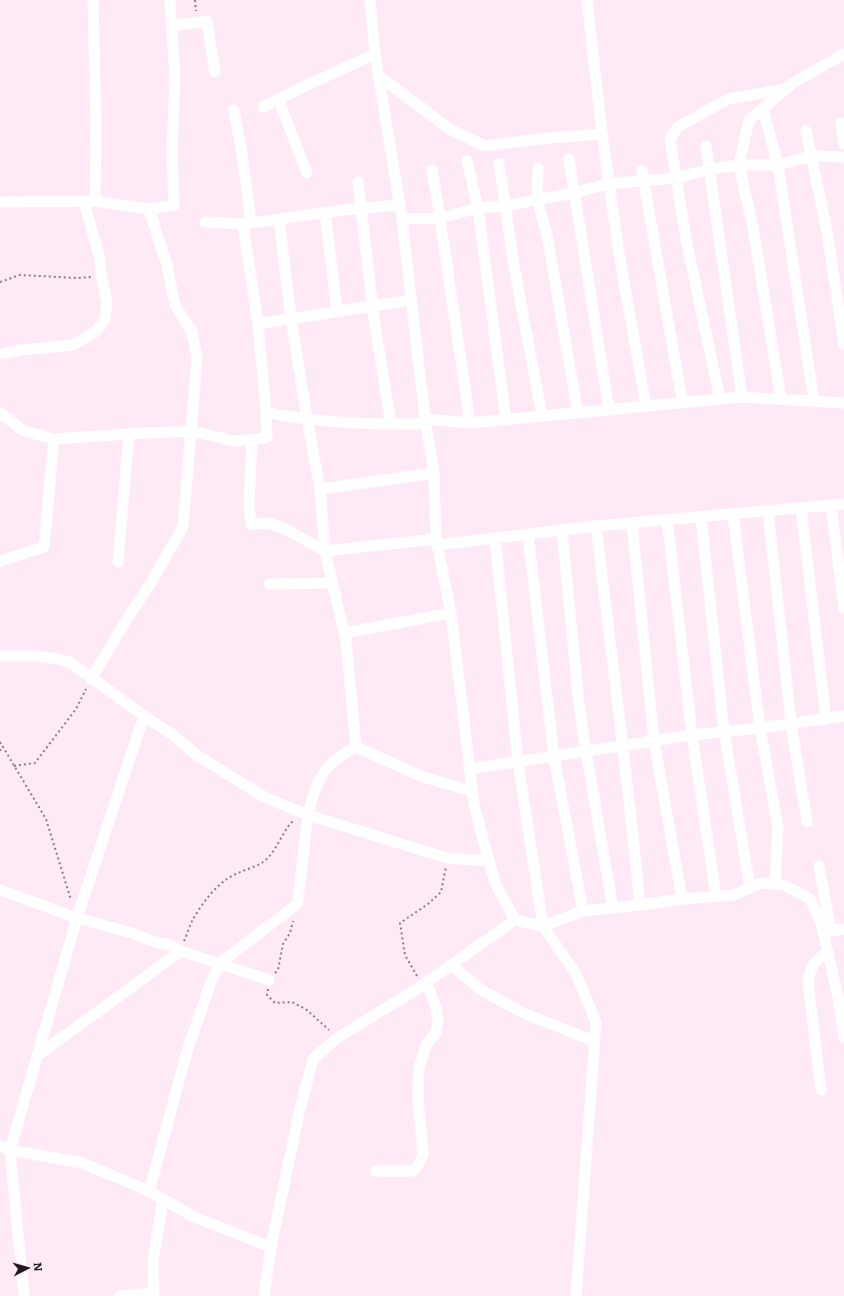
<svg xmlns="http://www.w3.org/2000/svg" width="844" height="1296" font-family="Literata,serif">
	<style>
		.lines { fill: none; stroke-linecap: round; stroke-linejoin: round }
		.path { stroke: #8c7c87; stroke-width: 2; stroke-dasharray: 2 3; stroke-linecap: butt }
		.minor { stroke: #fff; stroke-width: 11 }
	</style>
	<rect width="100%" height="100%" fill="#feeaf7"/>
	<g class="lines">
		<!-- path -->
		<g class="path">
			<polyline points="195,0 196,11"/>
			<polyline points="0,282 20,275 77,278 92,277"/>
			<polyline points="0,742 46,819 71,900"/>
			<polyline points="0,751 2,746"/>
			<polyline points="14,766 35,763 76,709 86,689"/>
			<path d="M184,941C187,935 189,927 192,921C201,905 216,884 232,876C242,870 254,868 263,862C278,851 281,832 294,820"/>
			<polyline points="275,973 278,970 283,944 290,933 293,921"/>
			<polyline points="417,976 405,955 400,923 428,904 441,892 446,867"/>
			<polyline points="268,989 267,995 275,1003 292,1002 307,1010 329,1030"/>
		</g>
		<!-- minor -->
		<g class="minor">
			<polyline points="93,0 96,127 95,201"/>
			<polyline points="370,0 375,54 402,219 425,419 434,473 436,539 451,613 474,805 495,883 515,920 543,926 576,974 596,1022 576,1296"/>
			<polyline points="172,26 207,21 215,72"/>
			<polyline points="378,75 451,130 485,146 548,138 602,134 587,0"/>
			<polyline points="278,99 307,173"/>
			<polyline points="263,107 303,87 375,54"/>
			<polyline points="763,109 778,165 814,401"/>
			<polyline points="234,110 242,154 251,223"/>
			<polyline points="841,123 844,144"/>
			<polyline points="806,131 827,231 844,345"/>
			<polyline points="602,134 619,254 646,406"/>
			<polyline points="706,146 742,397"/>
			<polyline points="569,159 609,410"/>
			<polyline points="467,161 478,208 506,420"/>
			<polyline points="499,164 514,266 542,416"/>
			<polyline points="538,168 537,199 547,235 578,413"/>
			<polyline points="432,170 440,218 470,423"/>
			<polyline points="642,171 680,389 684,403"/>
			<polyline points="358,182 374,319 391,424"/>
			<polyline points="0,202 95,201 149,209 174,205 172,152 175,79 170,0"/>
			<polyline points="325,212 337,311"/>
			<polyline points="402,219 440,218 478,208 504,206 573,193 608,184 676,178 710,169 739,165 778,165 811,156 844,157"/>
			<polyline points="279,220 291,318 307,419 320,489 325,551 346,641 356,747"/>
			<polyline points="205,222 243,224 251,223 343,210 399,205"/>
			<polyline points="258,324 411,300"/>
			<polyline points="0,354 21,350 73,345 95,332 105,320 107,301 101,275 100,259 84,202"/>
			<polyline points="720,399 686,239 670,139 678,127 728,99 786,89"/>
			<polyline points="781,399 753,228 739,165 749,120 793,83 844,54"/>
			<path d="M266,412C318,424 373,424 426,424"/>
			<polyline points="0,413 24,431 54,439 129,434 191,431 235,441 267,438 266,412 258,324 243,224"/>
			<polyline points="425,419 470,423 742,397 844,403"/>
			<polyline points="252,440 249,504 251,524 269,523 285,529 325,551 436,539"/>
			<polyline points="320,489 434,473"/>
			<polyline points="831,505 844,608"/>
			<polyline points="801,508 826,719"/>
			<polyline points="768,511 791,723 807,822"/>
			<polyline points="733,514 760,728 778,827 775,884"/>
			<polyline points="701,518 724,731 750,888"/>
			<polyline points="667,519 692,735 716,896"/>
			<polyline points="632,523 654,741 682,899"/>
			<path d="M596,526C611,652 628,779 640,905"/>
			<polyline points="562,530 578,695 586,752 613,908"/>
			<polyline points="528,534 554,757 583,911"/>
			<polyline points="495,538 518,762 543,926 583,911 640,905 682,899 734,895 761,883 784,885 810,899 821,922 838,997 844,1037"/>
			<polyline points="437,545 596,526 844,504"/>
			<polyline points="0,561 44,547 54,439"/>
			<polyline points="118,562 129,434"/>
			<polyline points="269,584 332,583"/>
			<polyline points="344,633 451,613"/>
			<polyline points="0,656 37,656 58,659 70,662 144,716 173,735 198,756 266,798 308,815 447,858 490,861"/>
			<polyline points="91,679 127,619 150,584 183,527 197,358 192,332 175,305 167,265 149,209"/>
			<polyline points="356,747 423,777 472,791"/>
			<polyline points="469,769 692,735 760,728 844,716"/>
			<polyline points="819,866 831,931"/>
			<polyline points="0,890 77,918 132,933 155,942 170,945 181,951"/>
			<polyline points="826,932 844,929"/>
			<polyline points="452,965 481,990 523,1013 594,1041"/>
			<polyline points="37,1056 181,951 269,980"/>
			<path d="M821,1090L808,982C811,964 814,963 827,952"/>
			<polyline points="0,1146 10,1150 82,1163 142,1188 163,1199 194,1217 271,1247"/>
			<path d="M375,1171H413C419,1166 421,1160 423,1153L418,1099L419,1068L426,1045L436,1033L438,1021L436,1008L427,983"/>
			<path d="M149,1192L186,1055L210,984L220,963L297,904C305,864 302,797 328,767C336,758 346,752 356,747"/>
			<polyline points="24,1296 10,1150 77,918 144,716"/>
			<polyline points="120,1296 153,1293"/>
			<polyline points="154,1296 153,1261 163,1199"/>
			<polyline points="264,1296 271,1247 299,1113 313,1059 337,1038 417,989 515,920"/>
		</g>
	</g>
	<!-- north arrow -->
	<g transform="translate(28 1268) rotate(84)" stroke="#feeaf7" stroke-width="3" paint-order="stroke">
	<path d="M0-3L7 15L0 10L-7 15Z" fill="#23171f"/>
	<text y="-6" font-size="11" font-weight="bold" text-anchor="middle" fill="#23171f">N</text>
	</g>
</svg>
